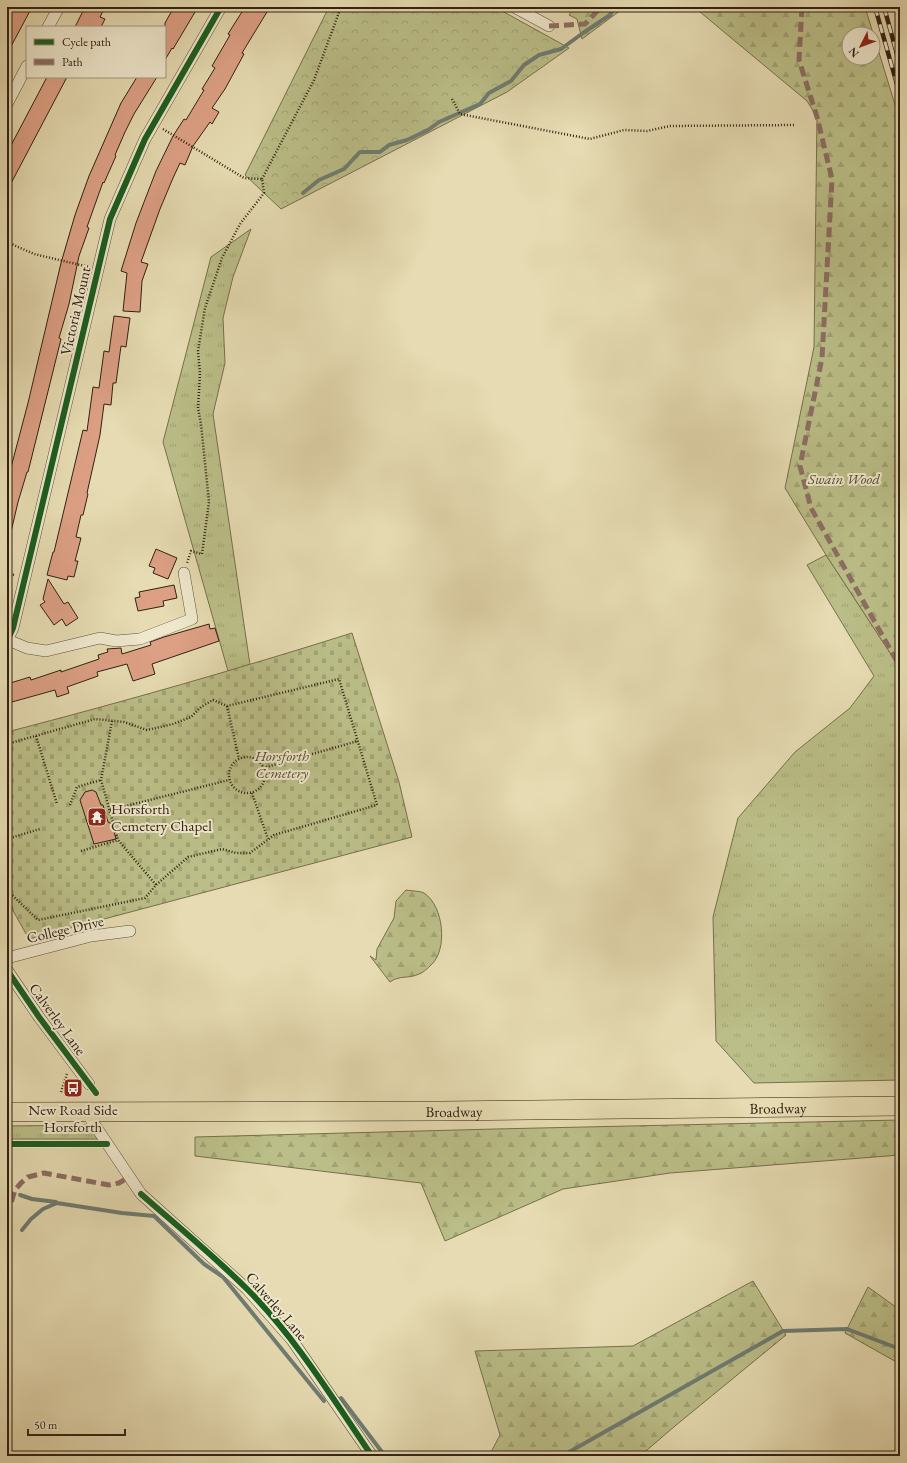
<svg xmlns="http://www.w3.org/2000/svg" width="907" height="1463" font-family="'EB Garamond',serif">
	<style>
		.grass { fill: url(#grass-tufts); stroke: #76704c }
		.forest { fill: url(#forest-firs); stroke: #76704c; fill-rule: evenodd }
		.cemetery { fill: url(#cemetery-stones); stroke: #76704c }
		.park { fill: url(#park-crowns); stroke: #76704c }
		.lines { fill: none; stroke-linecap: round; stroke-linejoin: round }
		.stream { stroke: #6f7c73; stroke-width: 4 }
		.building { fill: #dda085; stroke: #312111 }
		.minor-casing { stroke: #5e5039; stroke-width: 12 }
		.trunk-casing { stroke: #312111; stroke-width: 20 }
		.path { stroke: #312111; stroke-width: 2.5; stroke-dasharray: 1 2; stroke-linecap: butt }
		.minor { stroke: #efe8cd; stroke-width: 11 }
		.trunk { stroke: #e6dbb2; stroke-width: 19 }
		.rail-casing { stroke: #312111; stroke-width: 4.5 }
		.rail { stroke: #efe8cd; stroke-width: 3; stroke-dasharray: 9; stroke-linecap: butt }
		.quiet { stroke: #8d6e63; stroke-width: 5; stroke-dasharray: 10 5; stroke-linecap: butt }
		.cycleway-casing { stroke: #efe8cd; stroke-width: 8 }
		.cycleway { stroke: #1b5e20; stroke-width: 6 }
		.labels { text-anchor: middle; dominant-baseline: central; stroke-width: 4; stroke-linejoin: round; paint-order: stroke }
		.street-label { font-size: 15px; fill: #312111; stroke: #efe8cd }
		.park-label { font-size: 15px; font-style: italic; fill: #54482f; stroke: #efe8cd }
		.poi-label { font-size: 15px; fill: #312111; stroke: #efe8cd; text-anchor: start }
	</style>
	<defs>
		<pattern id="grass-tufts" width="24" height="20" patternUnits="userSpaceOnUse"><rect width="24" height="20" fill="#bbbe88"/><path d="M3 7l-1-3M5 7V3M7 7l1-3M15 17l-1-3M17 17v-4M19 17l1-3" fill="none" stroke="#a1a374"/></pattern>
		<pattern id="forest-firs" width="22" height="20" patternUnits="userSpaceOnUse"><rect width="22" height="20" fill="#bbbe88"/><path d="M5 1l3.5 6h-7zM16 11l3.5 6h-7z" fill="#a1a374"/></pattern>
		<pattern id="cemetery-stones" width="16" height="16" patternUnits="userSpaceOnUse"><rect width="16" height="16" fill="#bbbe88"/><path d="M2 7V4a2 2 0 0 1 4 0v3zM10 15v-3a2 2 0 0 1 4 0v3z" fill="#a1a374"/></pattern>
		<pattern id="park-crowns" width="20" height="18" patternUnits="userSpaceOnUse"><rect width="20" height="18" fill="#bbbe88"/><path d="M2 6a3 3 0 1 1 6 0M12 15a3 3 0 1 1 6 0" fill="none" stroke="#a1a374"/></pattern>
	</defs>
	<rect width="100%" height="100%" fill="#e6dbb2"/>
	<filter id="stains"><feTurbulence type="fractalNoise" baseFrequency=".005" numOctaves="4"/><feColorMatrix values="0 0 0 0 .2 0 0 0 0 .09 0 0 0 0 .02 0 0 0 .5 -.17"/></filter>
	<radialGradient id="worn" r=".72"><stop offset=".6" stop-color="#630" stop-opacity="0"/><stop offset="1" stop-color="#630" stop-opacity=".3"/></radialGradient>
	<!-- grass -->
	<g class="grass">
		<polygon points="251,229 233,277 223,318 225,363 213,414 250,665 228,671 163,442 211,257"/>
		<polygon points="826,555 900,668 900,1080 754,1083 716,1041 713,917 738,818 795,752 850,708 874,676 807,565"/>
		<polygon points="92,1125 98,1139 7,1139 7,1126"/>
	</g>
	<!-- forest -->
	<g class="forest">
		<polygon points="574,7 625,7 582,39 577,19 569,15"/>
		<path d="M694,7H865L900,121V668L826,555L785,488L814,347L817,117L807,101ZM849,34H873V58H849Z"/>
		<path d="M406,890C412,891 420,891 424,893C444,906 448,950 431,965C428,968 423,973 419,974C409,979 399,975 390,982L370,956L376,960L377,949L394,918L396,901Z"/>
		<polygon points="900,1120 900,1155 670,1173 563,1189 445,1241 421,1183 195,1156 195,1137 495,1129"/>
		<polygon points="753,1281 786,1335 675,1426 640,1456 489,1456 500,1435 475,1351 633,1346"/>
		<polygon points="868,1287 900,1310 900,1364 845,1333"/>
	</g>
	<!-- cemetery -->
	<path class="cemetery" d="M352,633L399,782L412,837L29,939L7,900V732C123,702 238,669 352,633Z"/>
	<!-- park -->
	<polygon class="park" points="329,7 495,7 569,48 507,92 281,209 245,175"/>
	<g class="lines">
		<!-- stream -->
		<g class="stream">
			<polyline points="303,193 319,180 344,169 360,152 380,152 389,145 407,140 428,130 439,122 480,104 489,93 511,81 524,65 539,55 561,49 583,33 610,15 615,7"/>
			<polyline points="20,1195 32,1199 56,1202"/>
			<polyline points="22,1230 31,1219 43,1209 57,1203 122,1213 154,1216 204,1264 223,1277 324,1401"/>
			<polyline points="341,1398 385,1456"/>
			<polyline points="562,1456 783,1331 847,1329 900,1349"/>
		</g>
	</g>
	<!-- building -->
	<g class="building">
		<polygon points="11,7 32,7 7,54 7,14"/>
		<polygon points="85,7 105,7 100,17 105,19 101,27 75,27"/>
		<polygon points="174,7 198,7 173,49 172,48 165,60 165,23"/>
		<polygon points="245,7 270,7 242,53 244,54 225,89 212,108 219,112 212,124 210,122 193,146 185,165 180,163 173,178 160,209 141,262 148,264 142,281 140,312 123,311 127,273 121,271 136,223 156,171 173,136 184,119 186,120 204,90 202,89 215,68 212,66 230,35 228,34"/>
		<polygon points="47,77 67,77 7,191 7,153"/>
		<polygon points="137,77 157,77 134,114 125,132 115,155 116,156 104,183 103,182 87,227 89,228 79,256 69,304 59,338 61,339 28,472 27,472 18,502 11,532 7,532 7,474 9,475 28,403 61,263 75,215 89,176 121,103"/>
		<polygon points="114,316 130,318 126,347 121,346 116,383 113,383 111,405 104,404 100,435 87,493 88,494 83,515 81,515 76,537 81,538 75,561 78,561 74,577 68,576 67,580 47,575 53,552 54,552 83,430 87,431 93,387 99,388 104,351 109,352"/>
		<polygon points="156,549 177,558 168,579 153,573 155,568 149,566"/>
		<polygon points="48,579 64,604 68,602 78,618 66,626 62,619 54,625 40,605 45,602 43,599"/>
		<polygon points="174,585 177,598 163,601 164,606 138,611 135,598 140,597 139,592"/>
		<polygon points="209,624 210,629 215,628 219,641 152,664 155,674 133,681 127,664 97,672 98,676 67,687 69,693 57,697 55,690 12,702 7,684 30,677 31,680 61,670 61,672 99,659 98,655 108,652 107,649 121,648 122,654 151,645 150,642 164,637"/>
		<polygon points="92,790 96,792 101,805 103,805 108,822 112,824 116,839 94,844 80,800 85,792"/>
	</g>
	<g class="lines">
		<defs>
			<g id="minor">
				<polyline points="514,7 549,26"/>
				<polyline points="48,27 59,7"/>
				<polyline points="7,104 27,66"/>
				<polyline points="8,640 27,648 46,651 100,638 116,641 140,639 192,619 184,573"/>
				<polyline points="7,641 13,628 110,219 145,139 221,7"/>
				<polyline points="7,958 91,936 130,931"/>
				<polyline points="7,970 39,1017 89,1084"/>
				<polyline points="86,1112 141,1194 247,1289 292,1340 372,1456"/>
			</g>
			<g id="trunk">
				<path id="s1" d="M7,1112L443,1111L900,1106"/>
			</g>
		</defs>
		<!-- minor casing -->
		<use href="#minor" class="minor-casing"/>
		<!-- trunk casing -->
		<use href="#trunk" class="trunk-casing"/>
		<!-- path -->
		<g class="path">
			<polyline points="452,99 460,114 590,139 624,130 647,131 670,126 795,125"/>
			<polyline points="163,129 244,178 262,179 264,193 240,224 222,258 205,308 198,351 200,373 198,408 201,424 209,502 202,554 191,551 187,563"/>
			<polyline points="262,179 314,80 341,7"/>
			<polyline points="7,242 34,254 89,267"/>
			<polyline points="7,574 14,575"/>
			<polyline points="227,706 239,759"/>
			<polyline points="112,721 101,780 118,840 156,885"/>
			<polyline points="36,736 57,804"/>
			<polyline points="7,744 95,719 124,722 147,730 173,724 191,717 201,707 213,700 227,706 339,679 377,805 274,835 250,853 236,853 222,849 188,857 156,885 145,898 38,920 11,894 7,887"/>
			<circle cx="247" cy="775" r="18"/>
			<polyline points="263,768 358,741"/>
			<polyline points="252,793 268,839"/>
			<polyline points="70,805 77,787 101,780"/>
			<polyline points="110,810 229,780"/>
			<polyline points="7,839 40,829"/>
			<polyline points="81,851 118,840"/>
			<polyline points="61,1092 67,1074"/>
		</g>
		<!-- minor -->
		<use href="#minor" class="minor"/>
		<!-- trunk -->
		<use href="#trunk" class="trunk"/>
		<defs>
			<g id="rail">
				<polyline points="875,7 900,95"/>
				<polyline points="884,7 900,65"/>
			</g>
		</defs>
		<!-- rail casing -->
		<use href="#rail" class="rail-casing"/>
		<!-- rail -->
		<use href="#rail" class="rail"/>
		<!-- quiet -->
		<g class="quiet">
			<polyline points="802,7 799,60 817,117 832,179 822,358 800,466 811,508 900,667"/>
			<polyline points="549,26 585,24 601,7"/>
			<polyline points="7,1216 15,1190 21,1183 28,1177 44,1173 109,1185 119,1183 129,1177"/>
		</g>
		<defs>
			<g id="cycleway">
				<polyline points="7,641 13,628 110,219 145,139 221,7"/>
				<polyline points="7,970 39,1017 96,1093"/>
				<polyline points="7,1144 107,1144"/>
				<path d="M141,1194C176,1225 213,1255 247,1289C296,1338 333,1399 372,1456"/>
			</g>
		</defs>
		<!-- cycleway casing -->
		<use href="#cycleway" class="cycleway-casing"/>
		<!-- cycleway -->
		<use href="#cycleway" class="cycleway"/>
	</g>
	<!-- icons -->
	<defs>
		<symbol id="temple-square" viewBox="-11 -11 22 22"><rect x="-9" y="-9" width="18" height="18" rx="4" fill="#8f2418" stroke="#efe8cd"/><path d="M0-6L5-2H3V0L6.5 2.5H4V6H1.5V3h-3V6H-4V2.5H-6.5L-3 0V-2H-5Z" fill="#fff"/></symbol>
		<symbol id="bus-square" viewBox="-11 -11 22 22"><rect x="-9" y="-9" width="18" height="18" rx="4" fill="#8f2418" stroke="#efe8cd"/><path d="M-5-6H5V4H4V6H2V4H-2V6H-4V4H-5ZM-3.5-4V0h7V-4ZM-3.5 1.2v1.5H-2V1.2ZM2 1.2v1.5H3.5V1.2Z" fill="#fff"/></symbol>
	</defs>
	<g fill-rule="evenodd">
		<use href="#temple-square" x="86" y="806" width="22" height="22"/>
		<use href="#bus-square" x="62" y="1077" width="22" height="22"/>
	</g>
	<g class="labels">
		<!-- street labels -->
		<g class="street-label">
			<text transform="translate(75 311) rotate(-77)">Victoria Mount</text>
			<text transform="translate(65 929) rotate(-13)">College Drive</text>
			<text transform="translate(58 1019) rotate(54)">Calverley Lane</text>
			<text stroke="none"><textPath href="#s1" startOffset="771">Broadway</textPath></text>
			<text stroke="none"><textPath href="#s1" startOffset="447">Broadway</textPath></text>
			<text transform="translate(277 1306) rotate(49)">Calverley Lane</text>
		</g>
		<!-- park labels -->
		<g class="park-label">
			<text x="844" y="478">Swain Wood</text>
			<text x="282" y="755">Horsforth<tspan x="282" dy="17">Cemetery</tspan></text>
		</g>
		<!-- poi labels -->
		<g class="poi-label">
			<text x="111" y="808">Horsforth<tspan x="111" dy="17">Cemetery Chapel</tspan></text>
			<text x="73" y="1109" text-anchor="middle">New Road Side<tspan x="73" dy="17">Horsforth</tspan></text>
		</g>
	</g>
	<!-- margin -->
	<rect width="907" height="1463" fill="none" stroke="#e6dbb2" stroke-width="24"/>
	<rect x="8" y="8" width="891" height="1447" fill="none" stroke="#312111" stroke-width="2"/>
	<rect x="12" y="12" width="883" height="1439" fill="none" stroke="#312111"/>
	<!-- legend -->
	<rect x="26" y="26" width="140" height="52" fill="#efe8cd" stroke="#a39882"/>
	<rect x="34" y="39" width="20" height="6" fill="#1b5e20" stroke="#a39882"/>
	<text x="62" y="46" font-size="12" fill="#312111">Cycle path</text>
	<rect x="34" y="59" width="20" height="6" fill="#8d6e63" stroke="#a39882"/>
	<text x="62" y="66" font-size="12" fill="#312111">Path</text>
	<!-- north arrow -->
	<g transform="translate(861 46) rotate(228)"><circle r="19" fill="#efe8cd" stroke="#a39882"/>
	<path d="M0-3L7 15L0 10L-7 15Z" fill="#8f2418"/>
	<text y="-6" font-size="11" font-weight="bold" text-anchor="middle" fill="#312111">N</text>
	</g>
	<!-- scale -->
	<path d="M28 1429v6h97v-6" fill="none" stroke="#312111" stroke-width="2"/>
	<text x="34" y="1429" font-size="12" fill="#312111" stroke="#efe8cd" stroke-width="3" paint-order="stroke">50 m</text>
	<rect width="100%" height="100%" filter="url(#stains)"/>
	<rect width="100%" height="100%" fill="url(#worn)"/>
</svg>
